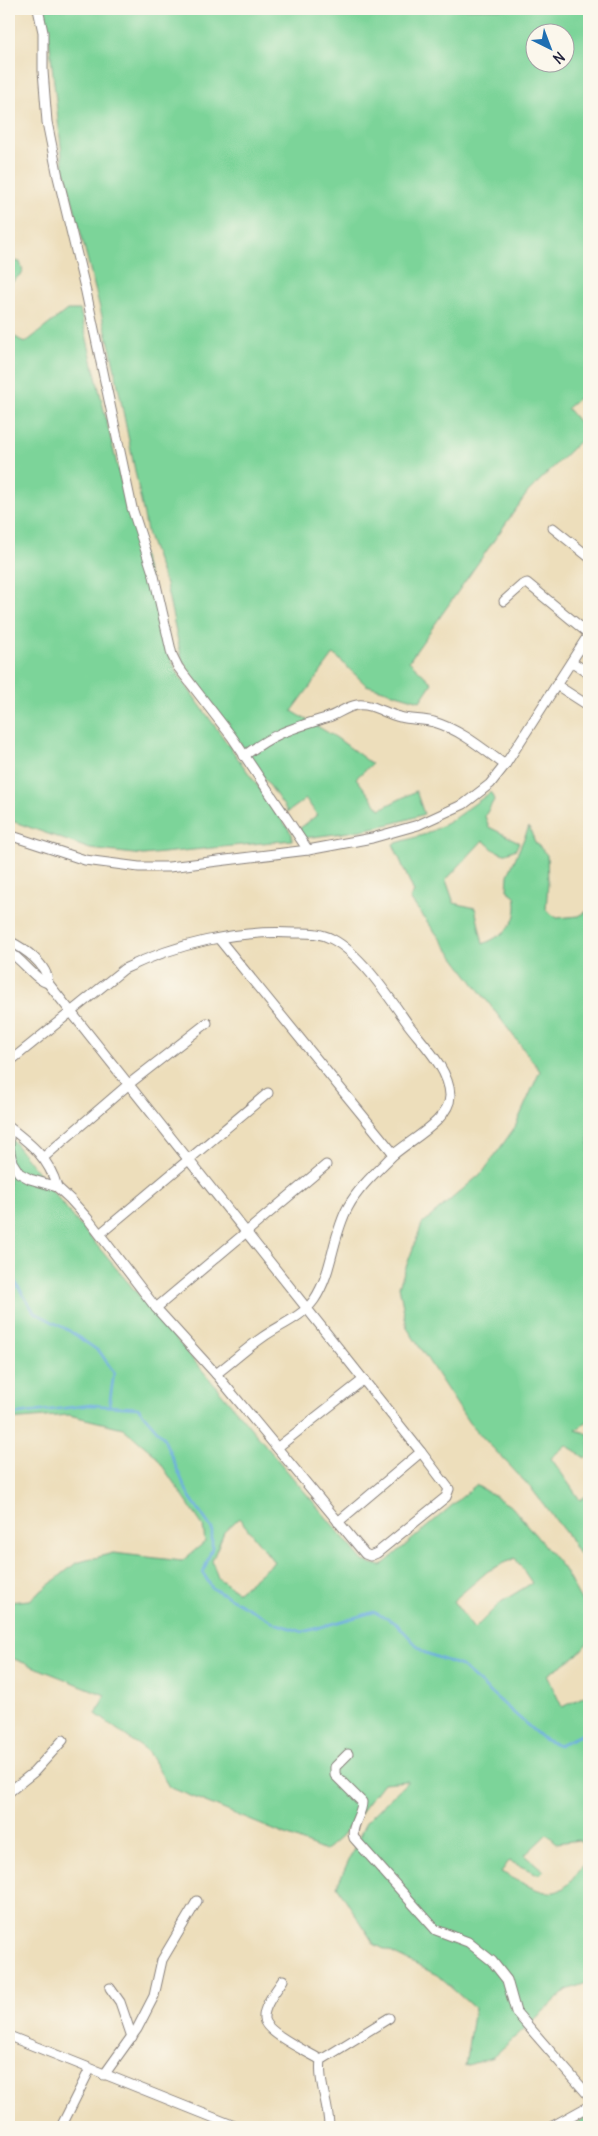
<svg xmlns="http://www.w3.org/2000/svg" width="598" height="2136" font-family="Delius,sans-serif">
	<style>
		.green { fill: #7cd499; stroke: #4f7b6a; fill-rule: evenodd }
		.lines { fill: none; stroke-linecap: round; stroke-linejoin: round }
		.stream { stroke: #6daee1; stroke-width: 2.5 }
		.minor-casing { stroke: #88807b; stroke-width: 11 }
		.minor { stroke: #fff; stroke-width: 9 }
	</style>
	<rect width="100%" height="100%" fill="#fbf7ec"/>
	<filter id="ink" filterUnits="userSpaceOnUse"><feTurbulence type="fractalNoise" baseFrequency=".02" numOctaves="2"/><feDisplacementMap in="SourceGraphic" scale="10" xChannelSelector="R" yChannelSelector="G"/><feConvolveMatrix kernelMatrix="1 2 1 2 8 2 1 2 1" color-interpolation-filters="sRGB"/></filter>
	<filter id="wash" filterUnits="userSpaceOnUse"><feTurbulence type="fractalNoise" baseFrequency=".0096" numOctaves="4" result="noise"/><feDisplacementMap in="SourceGraphic" scale="20" xChannelSelector="R" yChannelSelector="G"/><feGaussianBlur stdDeviation="1.12" result="paint"/><feColorMatrix in="noise" values="0 0 0 0 0 0 0 0 0 0 0 0 0 0 0 0 0 1.4 0 .05"/><feComposite in="paint" operator="in"/></filter>
	<g filter="url(#wash)">
		<rect width="100%" height="100%" fill="#eddebb"/>
		<!-- green -->
		<g class="green">
			<path d="M42,9H589V389L567,408L588,433L528,492L409,661L432,683L420,701L366,685L334,654L292,711L337,738L372,764L356,778L380,809L416,791L424,814C385,828 345,833 304,838L299,829L317,815L306,799L288,812L182,660L166,585L148,536L111,351L63,164L48,29ZM536,32H566V62H536Z"/>
			<polygon points="9,260 20,262 23,272 9,285"/>
			<polygon points="67,310 80,310 124,494 153,590 162,637 177,673 292,834 292,840 143,855 90,849 9,820 9,333 25,343"/>
			<path d="M491,792L494,800L485,816L489,827L519,842L516,849L504,854L494,850L483,840L446,880L454,903L475,908L483,944C506,934 520,923 515,896L507,890L508,875L529,827L535,842L547,855L548,882L546,910L557,918L579,916L589,910V1420L576,1430L589,1434V1454L585,1458L566,1445L551,1458L580,1500L589,1494V1571L568,1536L531,1488L469,1423L407,1328L399,1286L422,1224L483,1172L515,1127L540,1071L410,899L414,892L393,844L426,834L449,822Z"/>
			<path d="M9,1136L78,1223L363,1561L381,1566L476,1485L512,1507L563,1568L589,1614V1641L577,1655L547,1675L562,1707L589,1694V1849L579,1840L557,1843L547,1834L525,1855L544,1871L540,1875L509,1861L501,1872C550,1897 559,1907 589,1854V1982L567,1990L493,2057L465,2066L474,2008L437,1975L374,1944L337,1886L366,1822L408,1781L383,1783L341,1837L325,1851L169,1787L148,1752L96,1714L105,1695L9,1657V1602L30,1600L76,1563L113,1553L182,1561L205,1542L203,1526L155,1455L123,1428L69,1415L9,1420ZM239,1518L274,1562L238,1592L218,1578L212,1561L224,1532ZM515,1558L532,1583L501,1602L474,1629L453,1601L488,1571Z"/>
			<polygon points="589,2116 589,2127 568,2127"/>
		</g>
		<g class="lines">
			<!-- stream -->
			<g class="stream">
				<polyline points="9,1272 34,1312 68,1330 100,1352 114,1373 109,1406"/>
				<polyline points="9,1415 90,1405 138,1408 163,1437 188,1494 212,1529 212,1548 203,1573 212,1588 277,1624 303,1632 374,1612 396,1623 423,1652 461,1666 543,1739 559,1745 589,1731"/>
			</g>
		</g>
	</g>
	<g filter="url(#ink)">
		<g class="lines">
			<defs>
				<g id="minor">
					<polyline points="38,9 43,32 43,71 47,122 58,177 86,292 132,508 154,576 172,655 178,667 232,737 308,850"/>
					<polyline points="553,528 589,557"/>
					<polyline points="572,662 589,673"/>
					<polyline points="558,686 589,706"/>
					<path d="M244,756C274,733 290,729 326,718C337,715 345,707 357,705C373,703 385,714 400,717C411,720 423,719 434,722C461,730 483,749 505,765"/>
					<polyline points="9,835 85,860 139,867 169,867 308,850 372,838 418,825 464,804 490,784 505,765 589,634 527,583 522,585 504,601"/>
					<polyline points="219,939 394,1154"/>
					<path d="M9,941C23,948 48,964 48,983L421,1452L449,1489L446,1497L377,1553L370,1556L365,1554L216,1374"/>
					<path d="M9,952C22,959 36,981 48,983"/>
					<path d="M9,1062L124,969C176,944 235,930 293,933C307,933 319,932 332,939C361,954 389,997 408,1024C423,1044 449,1069 450,1095C451,1120 408,1141 392,1156C376,1172 359,1187 348,1207C332,1236 333,1272 314,1300C302,1317 280,1325 263,1337C247,1348 232,1362 216,1374L156,1308L88,1219L70,1199L57,1187L30,1179L19,1173L12,1162L9,1147V1131"/>
					<path d="M9,1127C31,1144 49,1158 57,1187"/>
					<polyline points="44,1157 129,1084 207,1023"/>
					<polyline points="100,1234 268,1093"/>
					<polyline points="156,1308 326,1165"/>
					<polyline points="278,1447 363,1380"/>
					<polyline points="338,1522 421,1452"/>
					<path d="M348,1754L335,1767V1775L362,1802C362,1815 350,1826 354,1838L436,1930L468,1942L492,1961L507,1980L516,2012L589,2096"/>
					<polyline points="9,1792 34,1772 63,1740"/>
					<path d="M283,1980C276,1991 263,2006 264,2019C266,2033 308,2052 321,2060"/>
					<polyline points="110,1988 120,2002 132,2037"/>
					<polyline points="9,2036 237,2127"/>
					<polyline points="104,2075 137,2029 154,1996 162,1960 197,1901"/>
					<polyline points="61,2127 90,2069"/>
					<path d="M329,2127C329,2104 318,2083 321,2060L389,2018"/>
					<polyline points="551,2127 589,2106"/>
				</g>
			</defs>
			<!-- minor casing -->
			<use href="#minor" class="minor-casing"/>
			<!-- minor -->
			<use href="#minor" class="minor"/>
		</g>
	</g>
	<!-- margin -->
	<rect width="598" height="2136" fill="none" stroke="#fbf7ec" stroke-width="30"/>
	<!-- north arrow -->
	<g transform="translate(550 48) rotate(138)"><circle r="24" fill="#fbf7ec" stroke="#a4a2a5"/>
	<path d="M0-4L9 19L0 12L-9 19Z" fill="#1f6fb2"/>
	<text y="-8" font-size="14" font-weight="bold" text-anchor="middle" fill="#22223b">N</text>
	</g>
</svg>
